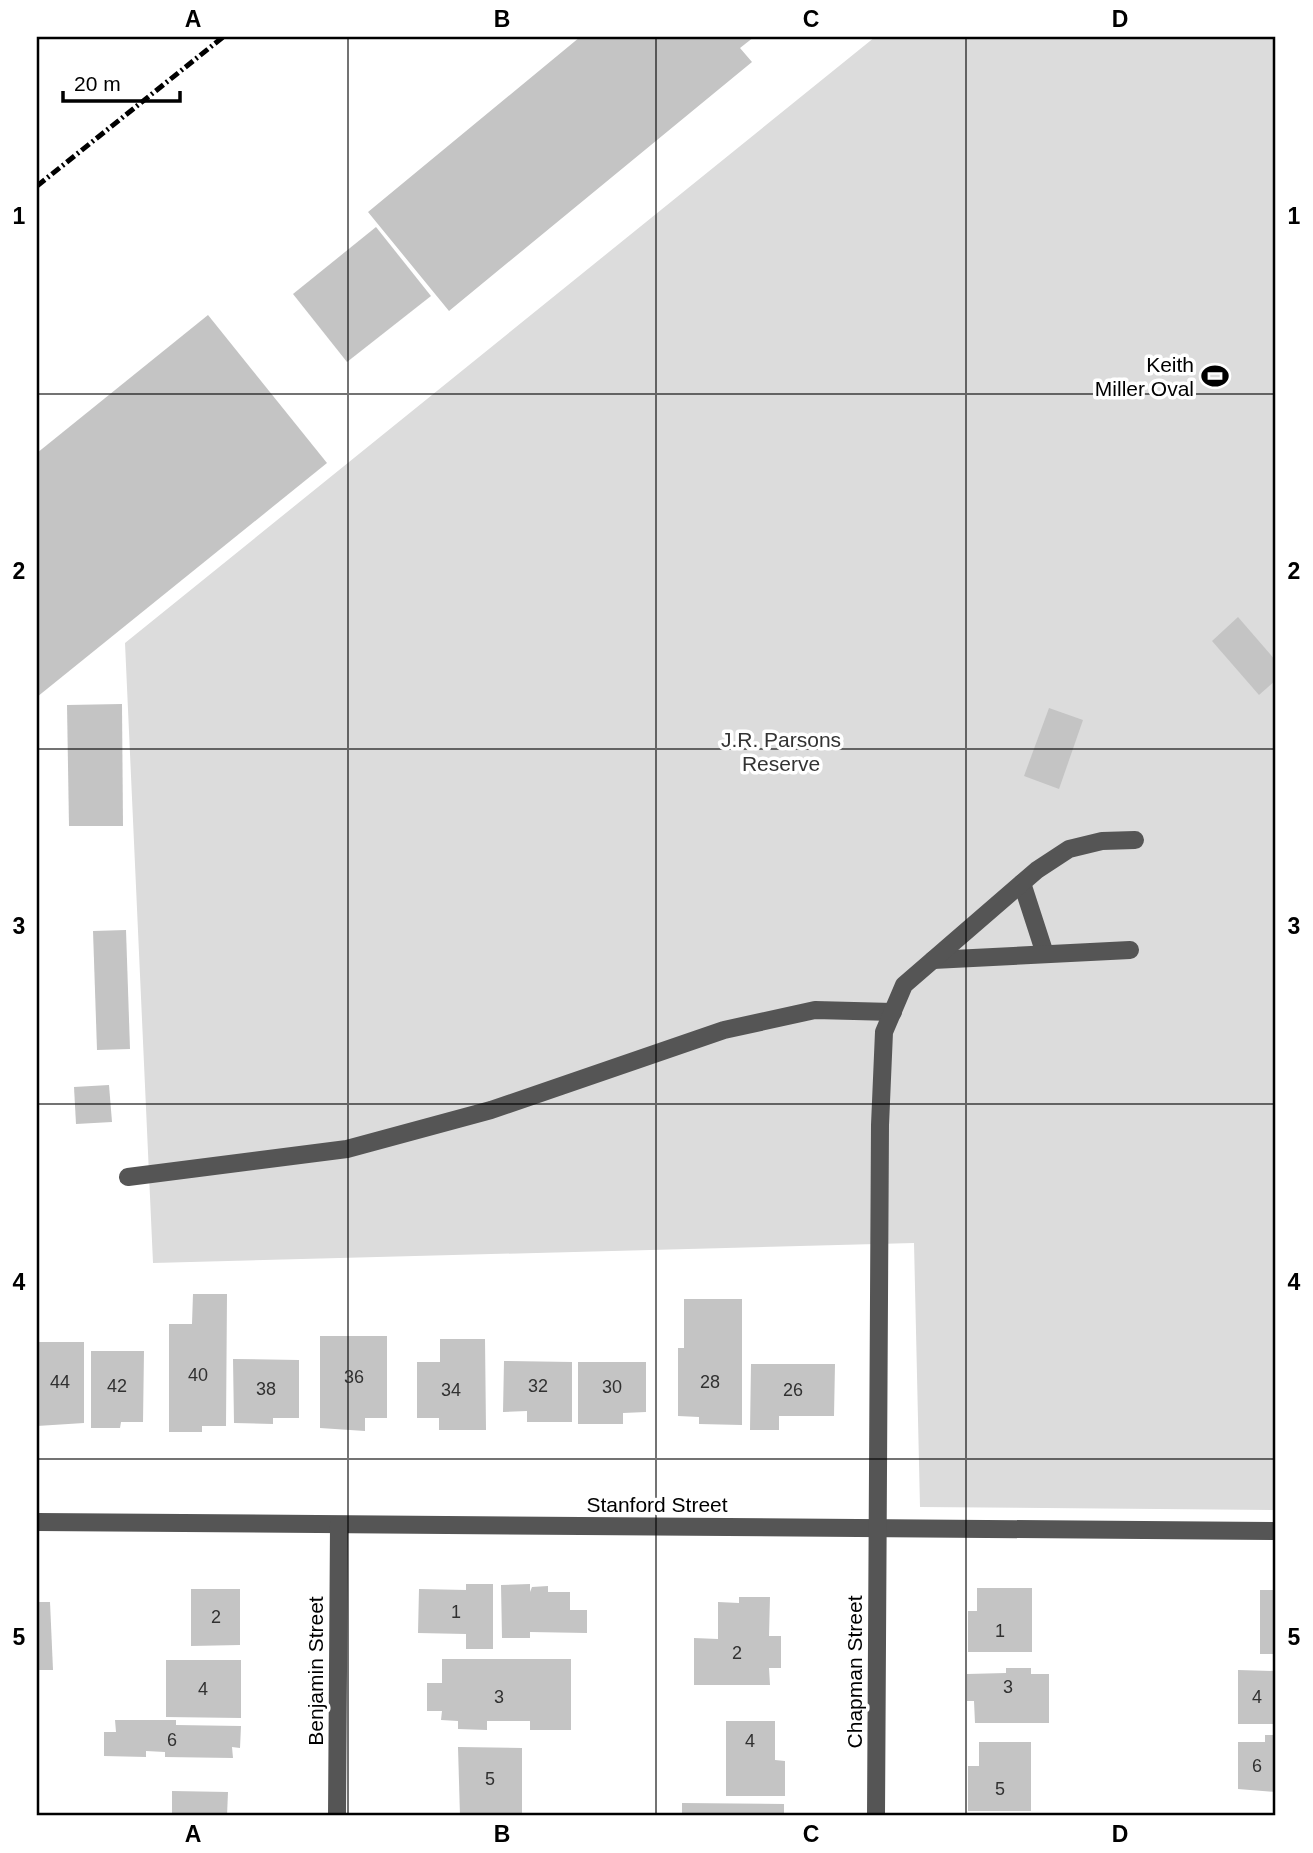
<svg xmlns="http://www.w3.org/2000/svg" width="1313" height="1853" font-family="Helvetica,sans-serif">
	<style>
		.green { fill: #dcdcdc }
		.building { fill: #c4c4c4 }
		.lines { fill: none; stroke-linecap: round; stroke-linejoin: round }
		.minor { stroke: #555; stroke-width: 18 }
		.rail { stroke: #000; stroke-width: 5; stroke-dasharray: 10 3.5 2 3.5; stroke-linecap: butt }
		.grid { fill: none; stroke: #000; stroke-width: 2; stroke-opacity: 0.55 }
		.labels { text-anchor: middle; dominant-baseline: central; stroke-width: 7; stroke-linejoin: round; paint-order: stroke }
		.number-label { font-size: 18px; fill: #313131 }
		.poi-label { font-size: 21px; fill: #000; stroke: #fff; text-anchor: end }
		.park-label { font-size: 21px; fill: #333; stroke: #fff }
		.street-label { font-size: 21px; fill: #000; stroke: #fff }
		.neatline { fill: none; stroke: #000; stroke-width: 2.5 }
		.grid-label { font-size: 23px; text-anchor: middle; font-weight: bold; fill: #000 }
	</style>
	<rect width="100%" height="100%" fill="#fff"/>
	<!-- green -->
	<polygon class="green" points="875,37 1276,37 1276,1510 920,1507 914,1243 153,1263 125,643"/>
	<!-- building -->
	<g class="building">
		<polygon points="580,37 754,37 740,48 752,62 449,311 368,212"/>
		<polygon points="376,227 431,296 347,362 293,294"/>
		<polygon points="208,315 327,463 37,697 37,453"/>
		<polygon points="1238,617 1276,661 1276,680 1259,695 1212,641"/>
		<polygon points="122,704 123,826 69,826 67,705"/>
		<polygon points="1049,708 1083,720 1059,789 1024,776"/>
		<polygon points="126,930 130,1049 97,1050 93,931"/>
		<polygon points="109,1085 112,1122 76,1124 74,1087"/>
		<polygon points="193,1294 227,1294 226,1426 202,1426 202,1432 169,1432 169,1324 192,1324"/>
		<polygon points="684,1299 742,1299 742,1425 699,1424 699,1417 678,1416 678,1348 684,1348"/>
		<polygon points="320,1336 387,1336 387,1418 365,1418 365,1431 320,1428"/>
		<polygon points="440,1339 485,1339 486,1430 439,1430 439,1418 417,1418 417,1362 440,1362"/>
		<polygon points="37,1342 84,1342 84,1423 37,1426"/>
		<polygon points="91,1351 144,1351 143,1422 121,1422 120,1428 91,1428"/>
		<polygon points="233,1359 299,1360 299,1418 273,1418 273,1424 234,1423"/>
		<polygon points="504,1361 572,1362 572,1422 527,1422 527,1411 503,1412"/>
		<polygon points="578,1362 646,1362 646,1412 623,1413 623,1424 578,1424"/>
		<polygon points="751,1364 835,1364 834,1416 779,1416 779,1430 750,1430"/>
		<polygon points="466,1584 493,1584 493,1649 466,1649 466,1634 418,1633 419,1589 466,1590"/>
		<polygon points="530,1584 530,1592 532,1587 548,1586 548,1592 570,1592 570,1610 587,1610 587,1633 530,1632 530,1638 502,1638 501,1585"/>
		<polygon points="977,1588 1032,1588 1032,1652 968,1652 968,1611 977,1611"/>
		<polygon points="191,1589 240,1589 240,1645 191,1646"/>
		<rect x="1260" y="1590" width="16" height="64"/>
		<polygon points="739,1597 770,1597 769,1636 781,1636 781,1668 769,1668 770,1685 694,1685 694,1638 718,1639 718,1602 739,1603"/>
		<polygon points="37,1602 50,1602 53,1670 37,1670"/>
		<polygon points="442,1659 571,1659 571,1730 530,1730 530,1721 487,1721 487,1730 458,1729 458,1721 441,1720 442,1711 427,1711 427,1683 442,1683"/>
		<polygon points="166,1660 241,1660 241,1718 166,1717"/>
		<polygon points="1006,1668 1031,1668 1031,1674 1049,1674 1049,1723 975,1723 974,1701 967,1701 967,1674 1006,1673"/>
		<polygon points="1238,1670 1276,1671 1276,1724 1238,1724"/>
		<polygon points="115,1720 176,1720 176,1725 241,1726 240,1748 232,1747 233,1758 165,1757 165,1752 146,1751 146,1757 104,1756 104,1732 116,1732"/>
		<polygon points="726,1721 775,1721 775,1760 785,1761 785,1796 726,1796"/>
		<polygon points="1265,1735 1276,1735 1276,1792 1238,1789 1238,1742 1265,1742"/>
		<polygon points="979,1742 1031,1742 1031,1811 968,1811 968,1766 979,1766"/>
		<polygon points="458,1747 522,1748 522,1816 460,1816"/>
		<polygon points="172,1791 228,1792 227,1816 172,1816"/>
		<polygon points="682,1803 784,1804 784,1816 682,1816"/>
	</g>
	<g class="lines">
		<!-- minor -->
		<g class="minor">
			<polyline points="1022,883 1045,954"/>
			<polyline points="933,960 1130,950"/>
			<polyline points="128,1177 347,1149 491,1110 724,1030 815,1010 893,1012"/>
			<polyline points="37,1522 1276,1531"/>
			<polyline points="337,1816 339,1525"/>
			<polyline points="876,1816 880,1125 884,1032 904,985 1037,870 1069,849 1102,841 1135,840"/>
		</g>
		<!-- rail -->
		<polyline class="rail" points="37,186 223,37"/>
	</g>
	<!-- grid -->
	<path class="grid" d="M348,37V1816M656,37V1816M966,37V1816M37,394H1276M37,749H1276M37,1104H1276M37,1459H1276"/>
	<!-- icons -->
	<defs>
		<symbol id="stadium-bare" viewBox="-9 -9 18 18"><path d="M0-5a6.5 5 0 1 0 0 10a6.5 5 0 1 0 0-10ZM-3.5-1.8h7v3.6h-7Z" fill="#000" stroke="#fff" stroke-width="2.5" paint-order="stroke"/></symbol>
	</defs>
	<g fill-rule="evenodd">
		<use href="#stadium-bare" x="1196" y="357" width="38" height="38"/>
	</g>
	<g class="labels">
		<!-- number labels -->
		<g class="number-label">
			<text x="198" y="1375">40</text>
			<text x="354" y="1377">36</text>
			<text x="60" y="1382">44</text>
			<text x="710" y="1382">28</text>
			<text x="117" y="1386">42</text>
			<text x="538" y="1386">32</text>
			<text x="612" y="1387">30</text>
			<text x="266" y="1389">38</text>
			<text x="451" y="1390">34</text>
			<text x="793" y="1390">26</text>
			<text x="456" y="1612">1</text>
			<text x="216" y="1617">2</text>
			<text x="1000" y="1631">1</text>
			<text x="737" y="1653">2</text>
			<text x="1008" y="1687">3</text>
			<text x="203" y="1689">4</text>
			<text x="499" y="1697">3</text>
			<text x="1257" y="1697">4</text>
			<text x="172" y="1740">6</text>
			<text x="750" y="1741">4</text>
			<text x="1257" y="1766">6</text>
			<text x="490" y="1779">5</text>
			<text x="1000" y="1789">5</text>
		</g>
		<!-- poi labels -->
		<g class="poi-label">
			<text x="1194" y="364">Keith<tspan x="1194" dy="24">Miller Oval</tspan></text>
		</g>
		<!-- park labels -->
		<g class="park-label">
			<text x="781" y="739">J.R. Parsons<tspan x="781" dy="24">Reserve</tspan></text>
		</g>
		<!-- street labels -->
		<g class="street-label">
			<text x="657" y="1504">Stanford Street</text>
			<text transform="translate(315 1671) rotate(-90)">Benjamin Street</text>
			<text transform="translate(854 1672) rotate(-90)">Chapman Street</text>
		</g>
	</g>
	<!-- border -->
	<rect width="1313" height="1853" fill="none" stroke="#ffffff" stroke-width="77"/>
	<!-- scale -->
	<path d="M63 91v10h117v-10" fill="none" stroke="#000000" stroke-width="3.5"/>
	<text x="74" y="91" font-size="21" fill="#000000" stroke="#ffffff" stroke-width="5" paint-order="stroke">20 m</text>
	<rect x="38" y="38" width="1236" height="1776" class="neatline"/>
	<g class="grid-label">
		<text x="193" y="27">A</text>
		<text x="502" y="27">B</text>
		<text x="811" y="27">C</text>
		<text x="1120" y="27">D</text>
		<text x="19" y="224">1</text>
		<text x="1294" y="224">1</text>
		<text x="19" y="579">2</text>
		<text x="1294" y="579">2</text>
		<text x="19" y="934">3</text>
		<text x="1294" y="934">3</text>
		<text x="19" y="1290">4</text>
		<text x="1294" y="1290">4</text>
		<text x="19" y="1645">5</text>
		<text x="1294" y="1645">5</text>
		<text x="193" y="1842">A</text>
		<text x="502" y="1842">B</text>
		<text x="811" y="1842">C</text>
		<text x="1120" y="1842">D</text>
	</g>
</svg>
